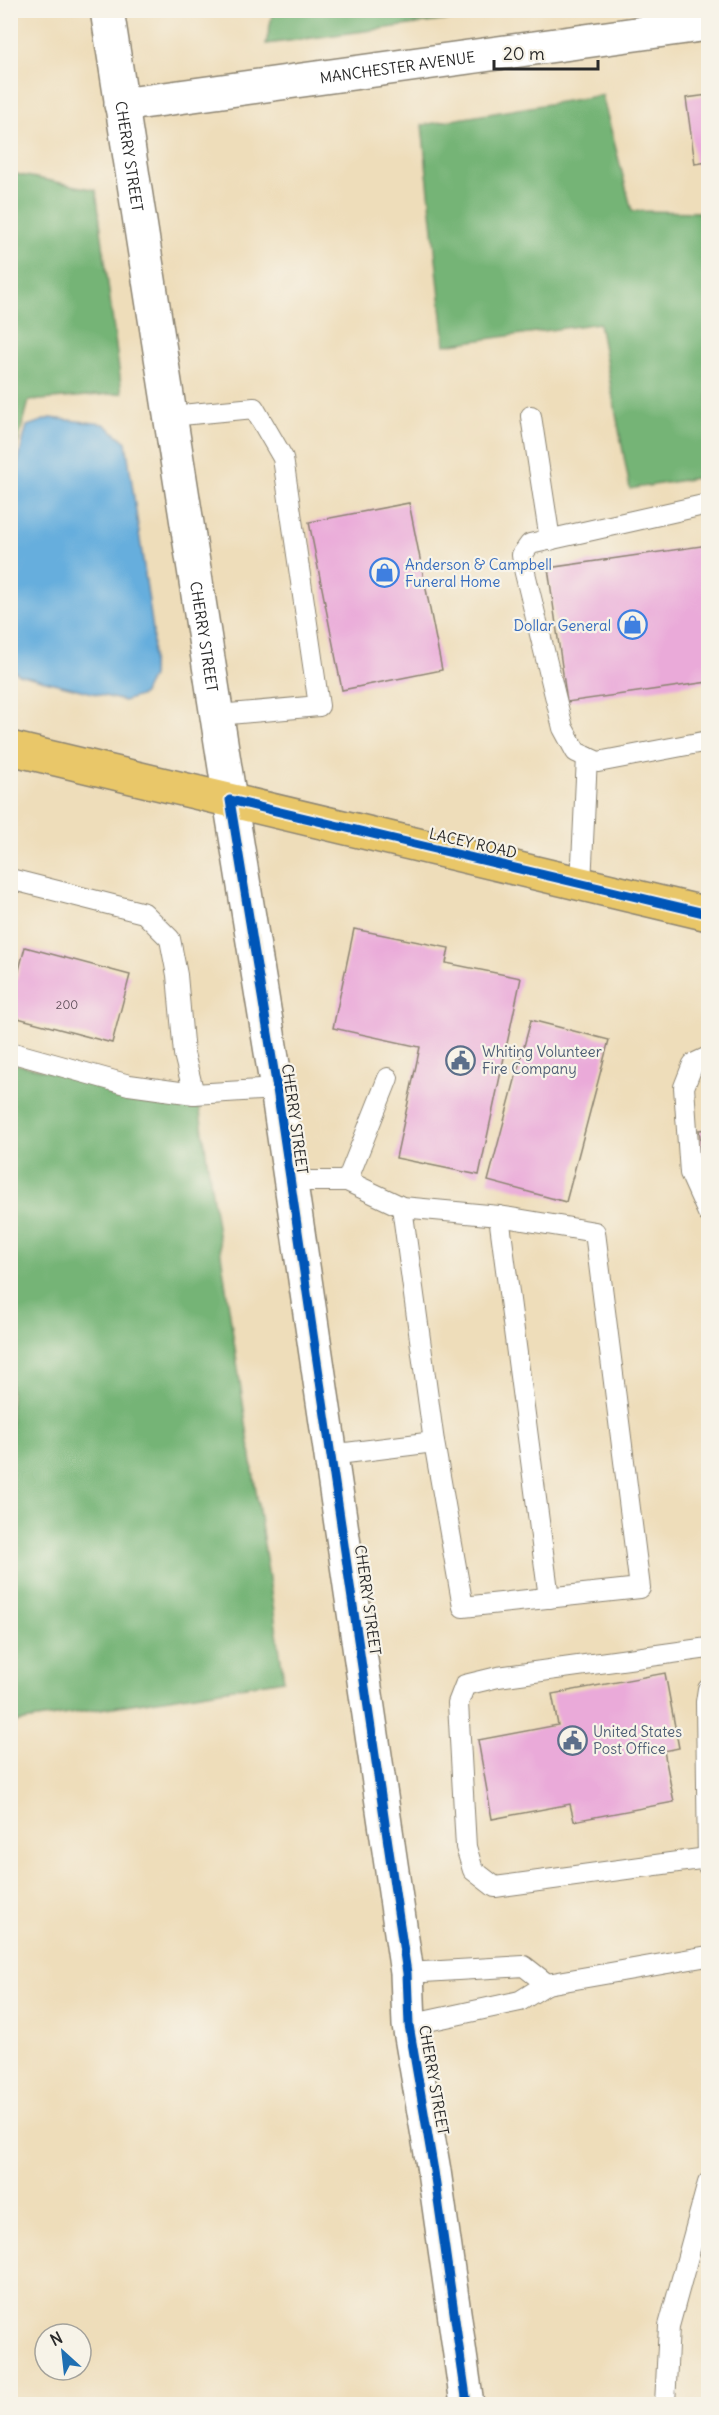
<svg xmlns="http://www.w3.org/2000/svg" width="719" height="2415" font-family="Delius,sans-serif">
	<style>
		.forest { fill: #74b476; stroke: #507050; stroke-width: 1.5 }
		.water { fill: #66aedd; stroke: #486c84; stroke-width: 1.5 }
		.building { fill: #eaaad9 }
		.lines { fill: none; stroke-linecap: round; stroke-linejoin: round }
		.service-casing { stroke: #8c8472; stroke-width: 22 }
		.minor-casing { stroke: #8c8472; stroke-width: 36 }
		.tertiary-casing { stroke: #8c8472; stroke-width: 36 }
		.primary-casing { stroke: #8c8472; stroke-width: 36 }
		.service { stroke: #fff; stroke-width: 20 }
		.minor { stroke: #fff; stroke-width: 33 }
		.tertiary { stroke: #fff; stroke-width: 33 }
		.primary { stroke: #e9c769; stroke-width: 33 }
		.cycleway-casing { stroke: #f7f3e8; stroke-width: 13 }
		.cycleway { stroke: #0057b8; stroke-width: 9 }
		.labels { text-anchor: middle; dominant-baseline: central; stroke-width: 4.5; stroke-linejoin: round; paint-order: stroke }
		.number-label { font-size: 12px; fill: #5b4b56 }
		.street-label { font-size: 15px; fill: #2b2b2b; stroke: #f7f3e8 }
		.shop-label { font-size: 15px; fill: #366cbe; stroke: #f7f3e8; text-anchor: start }
		.service-label { font-size: 15px; fill: #4e5e75; stroke: #f7f3e8; text-anchor: start }
	</style>
	<rect width="100%" height="100%" fill="#f7f3e8"/>
	<filter id="ink" filterUnits="userSpaceOnUse"><feTurbulence type="fractalNoise" baseFrequency=".0167" numOctaves="2"/><feDisplacementMap in="SourceGraphic" scale="12" xChannelSelector="R" yChannelSelector="G"/><feConvolveMatrix kernelMatrix="1 2 1 2 8 2 1 2 1" color-interpolation-filters="sRGB"/></filter>
	<filter id="wash" filterUnits="userSpaceOnUse"><feTurbulence type="fractalNoise" baseFrequency=".008" numOctaves="4" result="noise"/><feDisplacementMap in="SourceGraphic" scale="24" xChannelSelector="R" yChannelSelector="G"/><feGaussianBlur stdDeviation="1.35" result="paint"/><feColorMatrix in="noise" values="0 0 0 0 0 0 0 0 0 0 0 0 0 0 0 0 0 1.4 0 .05"/><feComposite in="paint" operator="in"/></filter>
	<g filter="url(#wash)">
		<rect width="100%" height="100%" fill="#eeddba"/>
		<!-- forest -->
		<g class="forest">
			<polygon points="273,11 273,10 516,11 266,44"/>
			<polygon points="602,95 632,211 708,212 708,476 630,489 599,323 445,345 422,125"/>
			<polygon points="11,173 96,190 122,393 29,401 11,468"/>
			<polygon points="11,1063 199,1105 284,1680 11,1723"/>
		</g>
		<!-- water -->
		<path class="water" d="M50,418L104,424L126,442L153,630L152,676L143,695L124,701L18,674L11,667C10,587 4,504 27,426Z"/>
		<g id="blocks">
			<!-- building -->
			<g class="building">
				<polygon points="708,95 708,162 695,164 686,98"/>
				<polygon points="409,503 442,670 342,690 309,522"/>
				<polygon points="708,545 708,682 567,702 548,568"/>
				<polygon points="354,929 449,948 446,963 521,978 479,1175 396,1158 420,1047 333,1028"/>
				<polygon points="25,947 130,975 112,1043 10,1016 10,993 12,988 14,989"/>
				<polygon points="531,1020 609,1040 566,1202 488,1181"/>
				<polygon points="708,1129 708,1155 703,1156 699,1130"/>
				<polygon points="665,1673 679,1748 664,1751 674,1802 574,1821 570,1804 492,1819 478,1740 558,1725 552,1694"/>
			</g>
		</g>
	</g>
	<g filter="url(#ink)">
		<use href="#blocks" fill-opacity="0" stroke="#8c8472" stroke-width="1.5"/>
		<g class="lines">
			<defs>
				<g id="service">
					<polyline points="171,416 254,408 283,458 319,706 218,715"/>
					<polyline points="531,416 550,540"/>
					<polyline points="708,504 530,544 522,555 524,569 563,728 576,752 598,762 708,741"/>
					<polyline points="10,879 144,913 170,939 177,975 184,1054 194,1094"/>
					<polyline points="581,884 587,757"/>
					<polyline points="10,1052 129,1085 194,1094 277,1089"/>
					<polyline points="708,1057 693,1064 684,1087 690,1173 708,1213"/>
					<polyline points="289,1181 347,1181 402,1207 499,1216 595,1232 640,1588 463,1607 434,1442 402,1207"/>
					<polyline points="347,1181 388,1078"/>
					<polyline points="499,1216 549,1598"/>
					<polyline points="330,1455 434,1442"/>
					<polyline points="708,1689 706,1702 708,1866"/>
					<polyline points="707,1858 495,1887 473,1870 466,1847 458,1703 465,1685 498,1677 708,1648"/>
					<polyline points="407,1973 524,1966 547,1984 520,2001 409,2025"/>
					<polyline points="547,1984 708,1956"/>
					<polyline points="665,2404 669,2326 708,2183"/>
				</g>
				<g id="minor">
					<path id="s1" d="M107,10L230,800"/>
					<path id="s2" d="M121,105L708,24"/>
				</g>
				<polyline id="tertiary" points="230,800 277,1089 407,1973 409,2025 434,2171 467,2404"/>
				<polyline id="primary" points="10,748 708,914"/>
			</defs>
			<!-- service casing -->
			<use href="#service" class="service-casing"/>
			<!-- minor casing -->
			<use href="#minor" class="minor-casing"/>
			<!-- tertiary casing -->
			<use href="#tertiary" class="tertiary-casing"/>
			<!-- primary casing -->
			<use href="#primary" class="primary-casing"/>
			<!-- service -->
			<use href="#service" class="service"/>
			<!-- minor -->
			<use href="#minor" class="minor"/>
			<!-- tertiary -->
			<use href="#tertiary" class="tertiary"/>
			<!-- primary -->
			<use href="#primary" class="primary"/>
			<defs>
				<polyline id="cycleway" points="467,2404 434,2171 409,2025 407,1973 277,1089 230,800 708,914"/>
			</defs>
			<!-- cycleway casing -->
			<use href="#cycleway" class="cycleway-casing"/>
			<!-- cycleway -->
			<use href="#cycleway" class="cycleway"/>
		</g>
	</g>
	<!-- icons -->
	<defs>
		<symbol id="shop-ring" viewBox="-11 -11 22 22"><circle r="9.5" fill="#f7f3e8" stroke="#3f7fe0" stroke-width="1.5"/><path d="M-5-2.5h2.3a2.7 3.5 0 0 1 5.4 0H5L5.5 6h-11ZM-1.5-2.5h3a1.5 2.3 0 0 0-3 0Z" fill="#3f7fe0"/></symbol>
		<symbol id="civic-ring" viewBox="-11 -11 22 22"><circle r="9.5" fill="#f7f3e8" stroke="#5c6f8a" stroke-width="1.5"/><path d="M-.6-6.5H3V-4.5H.6V-3L4-1V1h2V6H-6V1h2V-1L-.6-3ZM-1.2 2.5V6h2.4V2.5Z" fill="#5c6f8a"/></symbol>
	</defs>
	<g fill-rule="evenodd">
		<use href="#shop-ring" x="368" y="556" width="33" height="33"/>
		<use href="#shop-ring" x="616" y="608" width="33" height="33"/>
		<use href="#civic-ring" x="444" y="1044" width="33" height="33"/>
		<use href="#civic-ring" x="556" y="1724" width="33" height="33"/>
	</g>
	<g class="labels">
		<!-- number labels -->
		<g class="number-label">
			<text x="67" y="1004">200</text>
		</g>
		<!-- street labels -->
		<g class="street-label">
			<text stroke="none"><textPath href="#s2" startOffset="279">MANCHESTER AVENUE</textPath></text>
			<text stroke="none"><textPath href="#s1" startOffset="148">CHERRY STREET</textPath></text>
			<text stroke="none"><textPath href="#s1" startOffset="634">CHERRY STREET</textPath></text>
			<text transform="translate(473 843) rotate(13)">LACEY ROAD</text>
			<text transform="translate(295 1119) rotate(82)">CHERRY STREET</text>
			<text transform="translate(368 1600) rotate(82)">CHERRY STREET</text>
			<text transform="translate(434 2080) rotate(80)">CHERRY STREET</text>
		</g>
		<!-- shop labels -->
		<g class="shop-label">
			<text x="405" y="564">Anderson &amp; Campbell<tspan x="405" dy="17">Funeral Home</tspan></text>
			<text x="611" y="625" text-anchor="end">Dollar General</text>
		</g>
		<!-- service labels -->
		<g class="service-label">
			<text x="482" y="1051">Whiting Volunteer<tspan x="482" dy="17">Fire Company</tspan></text>
			<text x="593" y="1731">United States<tspan x="593" dy="17">Post Office</tspan></text>
		</g>
	</g>
	<!-- margin -->
	<rect width="719" height="2415" fill="none" stroke="#f7f3e8" stroke-width="36"/>
	<!-- north arrow -->
	<g transform="translate(63 2352) rotate(333)"><circle r="28" fill="#f7f3e8" stroke="#a5a39c" stroke-width="1.5"/>
	<path d="M0-4.5L10 22L0 15L-10 22Z" fill="#1f6fb2"/>
	<text y="-9" font-size="16" font-weight="bold" text-anchor="middle" fill="#2b2b2b">N</text>
	</g>
	<!-- scale -->
	<path d="M494 60v9h104v-9" fill="none" stroke="#2b2b2b" stroke-width="3"/>
	<text x="503" y="60" font-size="18" fill="#2b2b2b" stroke="#f7f3e8" stroke-width="4.5" paint-order="stroke">20 m</text>
</svg>
